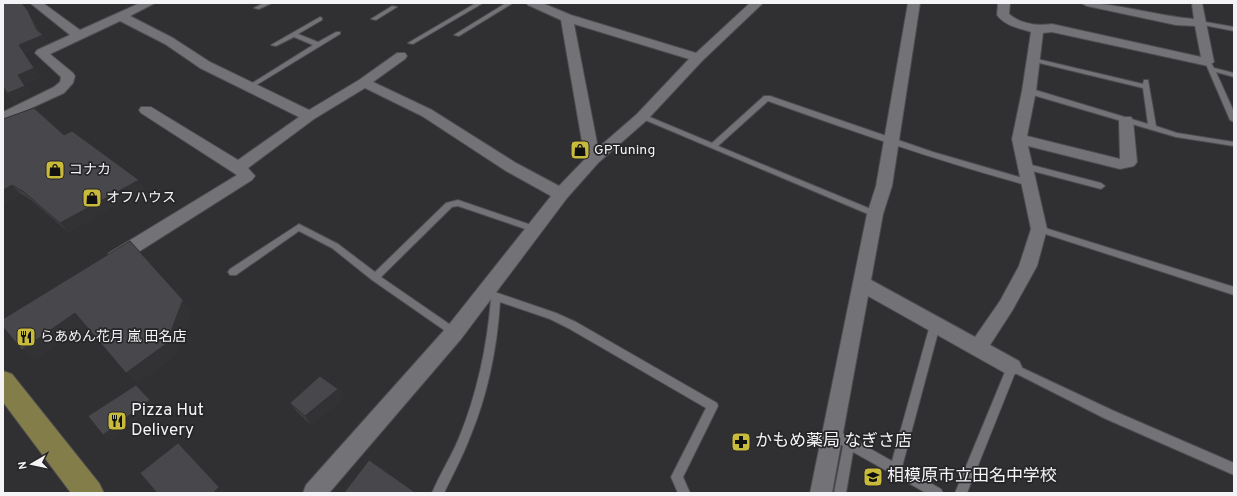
<svg xmlns="http://www.w3.org/2000/svg" width="1237" height="496" font-family="Overpass,'Noto Sans JP',sans-serif">
	<style>
		.lines { fill: none; stroke-linecap: round; stroke-linejoin: round }
		.lane-casing { stroke: #4d4c4f; stroke-width: 2 }
		.street-casing { stroke: #4d4c4f; stroke-width: 2 }
		.primary-casing { stroke: #4d4c4f; stroke-width: 2 }
		.lane { fill: #737276; fill-rule: evenodd }
		.street { fill: #737276; fill-rule: evenodd }
		.primary { fill: #837d4a; fill-rule: evenodd }
		.wall { fill: #3e3d40 }
		.shaded-wall { fill: #323234 }
		.building { fill: #48474b; stroke: #323234 }
		.labels { text-anchor: middle; dominant-baseline: central; stroke-width: 3.5; stroke-linejoin: round; paint-order: stroke }
		.poi-label { font-size: 14px; fill: #f4f4f6; stroke: #262528; text-anchor: start }
		.near-poi-label { font-size: 17px; fill: #f4f4f6; stroke: #262528; text-anchor: start }
	</style>
	<rect width="100%" height="100%" fill="#302f32"/>
	<g class="lines">
		<defs>
			<g id="lane">
				<polygon points="264,3 272,3 259,9 254,8"/>
				<polygon points="476,3 483,3 413,44 408,43"/>
				<polygon points="506,3 513,3 459,36 454,35"/>
				<polygon points="392,6 397,7 376,20 371,19"/>
				<polygon points="320,17 322,18 322,20 298,34 318,42 336,32 340,32 340,34 253,87 249,87 249,85 313,45 294,37 276,46 271,45"/>
				<polygon points="1200,21 1234,27 1234,31 1198,24 1197,23"/>
				<polygon points="1033,58 1143,84 1144,80 1148,80 1156,126 1177,133 1234,142 1234,146 1176,137 1026,93 1026,89 1032,89 1148,124 1143,88 1031,61 1031,59"/>
				<polygon points="1208,60 1210,61 1214,68 1234,73 1234,77 1216,72 1234,112 1234,122 1230,120 1205,62"/>
				<path d="M764,96H770L933,152L1033,181L1034,183L1030,186C941,162 855,132 768,101L718,146L878,212L879,214L878,216L875,217L638,117L642,115H645L712,143Z"/>
				<polygon points="1024,163 1101,183 1105,186 1101,189 1021,168 1020,166"/>
				<polygon points="458,200 537,227 538,229 534,232 458,206 452,207 381,277 458,330 459,333 458,336 454,337 372,280 332,248 299,231 236,275 230,275 228,272 230,269 299,224 338,244 375,272 446,203"/>
				<polygon points="1039,226 1234,287 1234,295 1036,231 1035,229 1036,227"/>
				<path d="M492,291L556,313L576,322L717,403L718,406L683,477L690,493H678L671,477L706,408L568,328L550,319L500,302C497,348 488,394 470,437C463,456 453,474 444,493H432C440,474 451,457 459,438C477,394 487,347 491,299L487,295L489,292Z"/>
				<polygon points="935,321 939,322 940,325 902,467 941,489 943,493 926,493 853,452 846,493 834,493 843,446 829,438 827,434 829,430 833,429 837,430 892,461 930,325 931,322"/>
				<polygon points="1012,363 1114,411 1234,463 1234,475 1106,419 1015,373 967,493 955,493 1007,367 1008,364"/>
			</g>
			<g id="street">
				<path d="M30,3H43L80,30L140,3H155L130,16L173,38L210,62L309,110L359,80L397,53H405L407,56L405,59L373,82L432,110L516,163L559,186L585,159L561,20L528,5L526,3H542L571,15L696,53L750,3H763L702,61L647,120L598,163L567,198L461,339L329,493H303L306,485L447,327L551,196L506,171L422,116L365,88L314,119L248,168L255,176L252,180L121,263L115,264L109,263L106,258L109,253L237,175L141,113L139,110L141,107H151L238,160L299,117L200,68L165,44L120,21L50,54L73,73L75,76L73,83L64,93L3,121V112L54,87L60,82L61,77L35,53L37,50L70,35ZM574,24L689,59L637,114L598,148Z"/>
				<path d="M908,3H920L892,186L883,214L871,280L975,337L1000,301L1019,266L1031,229L1012,139L1022,91L1031,32C1019,28 1005,26 997,15L998,3H1010L1009,14C1021,24 1037,26 1052,24L1201,57L1195,26L1176,25L1087,6L1081,3C1119,3 1156,16 1194,19L1192,5L1194,3H1202L1214,62L1208,66L1052,32L1043,33L1036,91L1027,136L1120,159L1119,120L1121,117H1131L1133,120L1137,162L1134,166L1120,169L1028,146L1047,229L1037,266L1012,311L990,345L1019,361L1022,367L1019,373L1012,375L1005,373L868,296L832,493H810L867,214L876,186Z"/>
			</g>
			<polygon id="primary" points="3,371 12,374 99,483 104,493 71,493 3,402"/>
		</defs>
		<!-- lane casing -->
		<use href="#lane" class="lane-casing"/>
		<!-- street casing -->
		<use href="#street" class="street-casing"/>
		<!-- primary casing -->
		<use href="#primary" class="primary-casing"/>
		<!-- lane -->
		<use href="#lane" class="lane"/>
		<!-- street -->
		<use href="#street" class="street"/>
		<!-- primary -->
		<use href="#primary" class="primary"/>
	</g>
	<!-- wall -->
	<g class="wall">
		<polygon points="3,3 33,19 40,32 48,43 25,54 40,77 25,83 31,94 15,101 3,89"/>
		<polygon points="3,119 64,135 145,189 68,232 32,201 21,194 4,204 3,203"/>
		<polygon points="338,389 344,398 311,425 297,412 290,403"/>
	</g>
	<!-- shaded-wall -->
	<g class="shaded-wall">
		<polygon points="22,3 33,19 41,35 43,35 48,43 25,54 40,77 25,83 31,94 15,101 8,93 18,75 19,45 37,30"/>
		<polygon points="139,180 145,189 68,232 60,223"/>
		<polygon points="12,185 21,194 4,204 3,203 3,190"/>
		<polygon points="183,300 192,312 176,356 138,384 126,373"/>
		<polygon points="75,313 86,325 35,361 22,350"/>
		<polygon points="136,385 156,406 110,442 103,435"/>
		<polygon points="338,389 344,398 311,425 305,416"/>
		<polygon points="178,443 188,452 226,493 213,493"/>
	</g>
	<!-- building -->
	<g class="building">
		<polygon points="3,3 22,3 28,11 37,30 43,35 19,45 34,68 18,75 25,86 8,93 3,87"/>
		<polygon points="34,108 64,135 72,131 139,180 60,223 24,192 12,185 3,190 3,119"/>
		<polygon points="130,241 183,300 166,344 126,373 75,313 22,350 3,327 3,319"/>
		<polygon points="320,376 338,389 305,416 290,403"/>
		<polygon points="136,385 150,400 103,435 88,416"/>
		<polygon points="178,443 219,487 213,493 157,493 140,473"/>
		<polygon points="369,460 416,493 344,493"/>
	</g>
	<!-- icons -->
	<defs>
		<symbol id="shop-square" viewBox="-11 -11 22 22"><rect x="-9" y="-9" width="18" height="18" rx="4" fill="#c8bb3b" stroke="#262528"/><path d="M-5-2.5h2.3a2.7 3.5 0 0 1 5.4 0H5L5.5 6h-11ZM-1.5-2.5h3a1.5 2.3 0 0 0-3 0Z" fill="#111"/></symbol>
		<symbol id="restaurant-square" viewBox="-11 -11 22 22"><rect x="-9" y="-9" width="18" height="18" rx="4" fill="#c8bb3b" stroke="#262528"/><path d="M-5-6h1v4h1v-4h1v4h1v-4h1v5L-1.5 .5V6h-2V.5L-5-1ZM5-6V6H3V1.5H1.5Q1.5-4 5-6Z" fill="#111"/></symbol>
		<symbol id="pharmacy-square" viewBox="-11 -11 22 22"><rect x="-9" y="-9" width="18" height="18" rx="4" fill="#c8bb3b" stroke="#262528"/><path d="M-2-6h4v4h4v4h-4v4h-4v-4h-4v-4h4Z" fill="#111"/></symbol>
		<symbol id="school-square" viewBox="-11 -11 22 22"><rect x="-9" y="-9" width="18" height="18" rx="4" fill="#c8bb3b" stroke="#262528"/><path d="M0-5L7-2L0 1L-7-2ZM-4 1L0 2.5L4 1V4Q0 6-4 4Z" fill="#111"/></symbol>
	</defs>
	<g fill-rule="evenodd">
		<use href="#shop-square" x="569" y="139" width="22" height="22"/>
		<use href="#shop-square" x="44" y="159" width="22" height="22"/>
		<use href="#shop-square" x="81" y="187" width="22" height="22"/>
		<use href="#restaurant-square" x="15" y="326" width="22" height="22"/>
		<use href="#restaurant-square" x="106" y="410" width="22" height="22"/>
		<use href="#pharmacy-square" x="730" y="431" width="22" height="22"/>
		<use href="#school-square" x="862" y="466" width="22" height="22"/>
	</g>
	<g class="labels">
		<!-- poi labels -->
		<g class="poi-label">
			<text x="594" y="150">GPTuning</text>
			<text x="69" y="170">コナカ</text>
			<text x="106" y="198">オフハウス</text>
			<text x="40" y="337">らあめん花月 嵐 田名店</text>
		</g>
		<!-- near-poi labels -->
		<g class="near-poi-label">
			<text x="131" y="411">Pizza Hut<tspan x="131" dy="20">Delivery</tspan></text>
			<text x="755" y="442">かもめ薬局 なぎさ店</text>
			<text x="887" y="477">相模原市立田名中学校</text>
		</g>
	</g>
	<!-- border -->
	<rect width="1237" height="496" fill="none" stroke="#f4f4f6" stroke-width="8"/>
	<!-- north arrow -->
	<g transform="translate(32 464) rotate(261)" stroke="#262528" stroke-width="3" paint-order="stroke">
	<path d="M0-3L7 15L0 10L-7 15Z" fill="#f4f4f6"/>
	<text y="-6" font-size="11" font-weight="bold" text-anchor="middle" fill="#f4f4f6">N</text>
	</g>
</svg>
